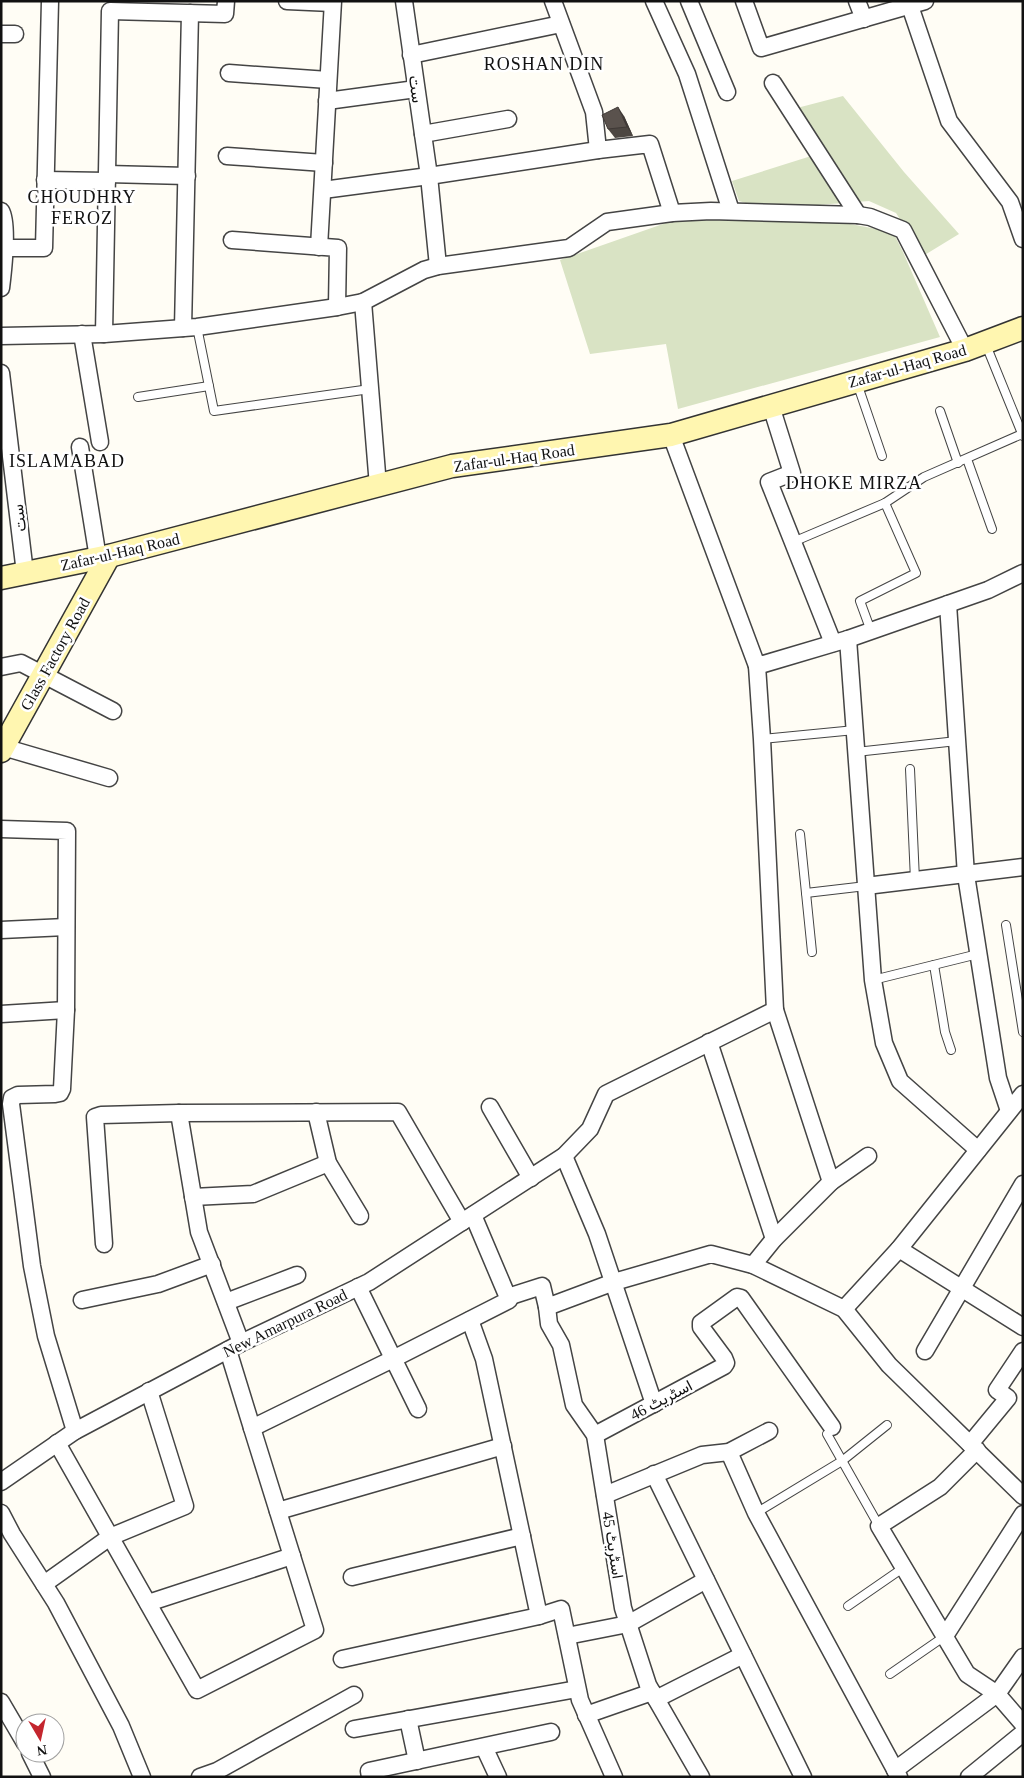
<svg xmlns="http://www.w3.org/2000/svg" width="1024" height="1778" font-family="'Times New Roman',Vazirmatn,serif">
	<style>
		.cemetery { fill: #d9e3c4 }
		.lines { fill: none; stroke-linecap: round; stroke-linejoin: round }
		.lane-casing { stroke: #444; stroke-width: 10 }
		.street-casing { stroke: #444; stroke-width: 19 }
		.secondary-casing { stroke: #333; stroke-width: 25 }
		.lane { stroke: #fff; stroke-width: 8 }
		.street { stroke: #fff; stroke-width: 16 }
		.secondary { stroke: #fff6b0; stroke-width: 22 }
		.wall { fill: #4d4742 }
		.shaded-wall { fill: #3f3936 }
		.building { fill: #5a524d; stroke: #3f3936 }
		.labels { text-anchor: middle; dominant-baseline: central; stroke-width: 5; stroke-linejoin: round; paint-order: stroke }
		.street-label { font-size: 16px; fill: #111; stroke: #fff }
		.neighbourhood-label { font-size: 18px; letter-spacing: 1px; fill: #111; stroke: #fff }
	</style>
	<rect width="100%" height="100%" fill="#fffdf5"/>
	<!-- cemetery -->
	<g class="cemetery">
		<polygon points="843,96 904,172 959,234 923,256 896,213 869,201 766,209 739,201 732,181 808,157 820,150 797,108"/>
		<polygon points="680,218 823,219 893,232 903,252 940,337 678,409 666,344 590,354 560,260"/>
	</g>
	<g class="lines">
		<defs>
			<g id="lane">
				<polyline points="197,327 214,411 370,389"/>
				<polyline points="986,345 1023,436"/>
				<polyline points="857,383 882,456"/>
				<polyline points="138,397 209,386"/>
				<polyline points="940,411 958,463"/>
				<polyline points="967,459 992,529"/>
				<polyline points="793,542 885,503 924,477 1022,434"/>
				<polyline points="871,631 860,601 916,573 885,503"/>
				<polyline points="762,739 855,730"/>
				<polyline points="856,752 957,741"/>
				<polyline points="910,769 915,880"/>
				<polyline points="800,834 812,952"/>
				<polyline points="806,893 866,886"/>
				<polyline points="1006,925 1023,1032"/>
				<polyline points="934,965 945,1032 951,1050"/>
				<polyline points="873,980 978,954"/>
				<polyline points="827,1434 879,1526"/>
				<polyline points="756,1513 842,1461 887,1425"/>
				<polyline points="848,1606 903,1568"/>
				<polyline points="890,1674 945,1636"/>
			</g>
			<g id="street">
				<polyline points="287,1 332,3"/>
				<polyline points="404,1 429,176 438,266"/>
				<polyline points="654,1 687,74 731,211"/>
				<polyline points="689,1 727,92"/>
				<polyline points="744,1 761,48 925,1"/>
				<polyline points="857,1 864,19"/>
				<polyline points="910,6 949,121 1010,202 1023,239"/>
				<polyline points="1,34 15,34"/>
				<polyline points="411,55 561,24"/>
				<polyline points="229,73 328,80"/>
				<polyline points="773,83 858,215"/>
				<polyline points="327,101 416,89"/>
				<polyline points="423,134 508,119"/>
				<polyline points="598,150 650,144 672,213"/>
				<polyline points="227,156 324,163"/>
				<polyline points="107,174 187,176"/>
				<polyline points="45,180 107,181"/>
				<polyline points="323,190 429,176 598,150 594,112 553,1"/>
				<path d="M1,211C9,224 3,272 1,288"/>
				<polyline points="232,240 338,248 337,307"/>
				<polyline points="319,247 333,1"/>
				<polyline points="1,248 44,248 50,1"/>
				<polyline points="363,302 378,486"/>
				<polyline points="183,328 190,13"/>
				<polyline points="82,334 100,442"/>
				<polyline points="104,334 110,11 225,14 226,1"/>
				<polyline points="1,336 104,334 197,327 337,307 363,302 424,270 438,266 569,248 607,222 672,213 711,211 858,215 870,217 903,230 965,350"/>
				<polyline points="1,373 25,573"/>
				<polyline points="771,406 792,473 769,482 833,643"/>
				<polyline points="671,435 757,666 848,639 988,590 1023,573"/>
				<polyline points="80,447 98,558"/>
				<polyline points="948,604 966,875 998,1078 1009,1111"/>
				<polyline points="848,639 873,980 884,1043 900,1081 978,1150"/>
				<polyline points="1,667 21,663 113,711"/>
				<polyline points="3,747 109,778"/>
				<polyline points="1,829 67,831 66,1010 62,1089 60,1093 55,1094 18,1095 12,1098 11,1104 32,1266 46,1336 75,1431"/>
				<polyline points="866,886 1023,867"/>
				<polyline points="1,930 66,927"/>
				<polyline points="775,1010 831,1182"/>
				<polyline points="1,1014 66,1010"/>
				<polyline points="709,1042 774,1239"/>
				<polyline points="490,1107 531,1178"/>
				<polyline points="316,1112 328,1163 360,1216"/>
				<polyline points="564,1156 597,1234 654,1404"/>
				<polyline points="193,1197 253,1194 328,1163"/>
				<polyline points="104,1244 95,1117 101,1115 179,1113"/>
				<polyline points="899,1249 1023,1327"/>
				<polyline points="753,1265 774,1239 831,1182 868,1156"/>
				<polyline points="358,1287 418,1409"/>
				<polyline points="508,1297 542,1286 547,1307 614,1282 711,1254 753,1265 844,1309 889,1365 1023,1496"/>
				<polyline points="82,1300 158,1284 212,1264"/>
				<polyline points="226,1302 297,1275"/>
				<polyline points="547,1307 549,1324 561,1345 574,1405 595,1435 623,1608 648,1685 701,1777"/>
				<polyline points="844,1309 899,1249 1023,1094"/>
				<polyline points="241,1343 199,1232 179,1113 398,1112 462,1222"/>
				<polyline points="228,1350 252,1428 393,1359 509,1300 473,1215"/>
				<polyline points="925,1351 1023,1184"/>
				<polyline points="595,1435 724,1366 726,1363 724,1358 701,1327 701,1323 737,1297 741,1298 832,1427"/>
				<polyline points="57,1443 197,1690 315,1630 252,1428"/>
				<polyline points="970,1444 1008,1398 997,1390 1023,1351"/>
				<polyline points="977,1450 940,1487 879,1526 967,1674 997,1694 1023,1724"/>
				<polyline points="729,1452 756,1513 899,1777"/>
				<polyline points="654,1474 803,1777"/>
				<polyline points="1,1482 75,1431 241,1343 369,1282 564,1156 590,1129 606,1094 775,1010 762,739 757,666"/>
				<polyline points="605,1495 702,1455 729,1452 769,1431"/>
				<polyline points="278,1511 503,1446"/>
				<polyline points="1,1513 12,1534 56,1603 121,1726 142,1777"/>
				<polyline points="352,1577 522,1536"/>
				<polyline points="44,1584 110,1537 185,1506 149,1391"/>
				<polyline points="148,1603 292,1556"/>
				<polyline points="539,1616 561,1609 580,1700 614,1777"/>
				<polyline points="567,1636 628,1624 706,1580"/>
				<polyline points="945,1636 1023,1514"/>
				<polyline points="342,1659 539,1616 484,1359 470,1320"/>
				<polyline points="656,1699 743,1655"/>
				<polyline points="1,1702 25,1743"/>
				<polyline points="586,1715 652,1692"/>
				<polyline points="408,1719 417,1761"/>
				<polyline points="354,1729 577,1689"/>
				<polyline points="484,1747 498,1777"/>
				<polyline points="30,1753 42,1777"/>
				<polyline points="895,1770 997,1694 1023,1657"/>
				<polyline points="200,1777 217,1771 354,1695"/>
				<polyline points="370,1777 369,1771 551,1732"/>
				<polyline points="969,1777 1023,1733"/>
			</g>
			<g id="secondary">
				<polyline points="1,578 109,556 452,466 671,435 965,350 1023,328"/>
				<polyline points="1,751 109,556"/>
			</g>
		</defs>
		<!-- lane casing -->
		<use href="#lane" class="lane-casing"/>
		<!-- street casing -->
		<use href="#street" class="street-casing"/>
		<!-- secondary casing -->
		<use href="#secondary" class="secondary-casing"/>
		<!-- lane -->
		<use href="#lane" class="lane"/>
		<!-- street -->
		<use href="#street" class="street"/>
		<!-- secondary -->
		<use href="#secondary" class="secondary"/>
	</g>
	<!-- wall -->
	<polygon class="wall" points="624,116 633,136 615,138 608,129"/>
	<!-- shaded-wall -->
	<polygon class="shaded-wall" points="618,107 624,116 633,136 627,127"/>
	<!-- building -->
	<polygon class="building" points="618,107 627,127 608,129 602,115"/>
	<g class="labels">
		<!-- street labels -->
		<g class="street-label">
			<text transform="translate(416 89) rotate(82)">ست</text>
			<text transform="translate(907 366) rotate(-16)">Zafar-ul-Haq Road</text>
			<text transform="translate(514 458) rotate(-8)">Zafar-ul-Haq Road</text>
			<text transform="translate(19 518) rotate(-97)">ست</text>
			<text transform="translate(120 552) rotate(-13)">Zafar-ul-Haq Road</text>
			<text transform="translate(55 654) rotate(-61)">Glass Factory Road</text>
			<text transform="translate(285 1323) rotate(-26)">New Amarpura Road</text>
			<text transform="translate(661 1400) rotate(-28)">اسٹریٹ 46</text>
			<text transform="translate(613 1545) rotate(81)">اسٹریٹ 45</text>
		</g>
		<!-- neighbourhood labels -->
		<g class="neighbourhood-label">
			<text x="544" y="64">ROSHAN DIN</text>
			<text x="82" y="197">CHOUDHRY<tspan x="82" dy="21">FEROZ</tspan></text>
			<text x="67" y="461">ISLAMABAD</text>
			<text x="854" y="483">DHOKE MIRZA</text>
		</g>
	</g>
	<!-- border -->
	<rect width="1024" height="1778" fill="none" stroke="#111111" stroke-width="5"/>
	<!-- north arrow -->
	<g transform="translate(40 1738) rotate(171)"><circle r="24" fill="#ffffff" stroke="#a0a0a0"/>
	<path d="M0-4L9 19L0 12L-9 19Z" fill="#c4262e"/>
	<text y="-8" font-size="14" font-weight="bold" text-anchor="middle" fill="#111111">N</text>
	</g>
</svg>
